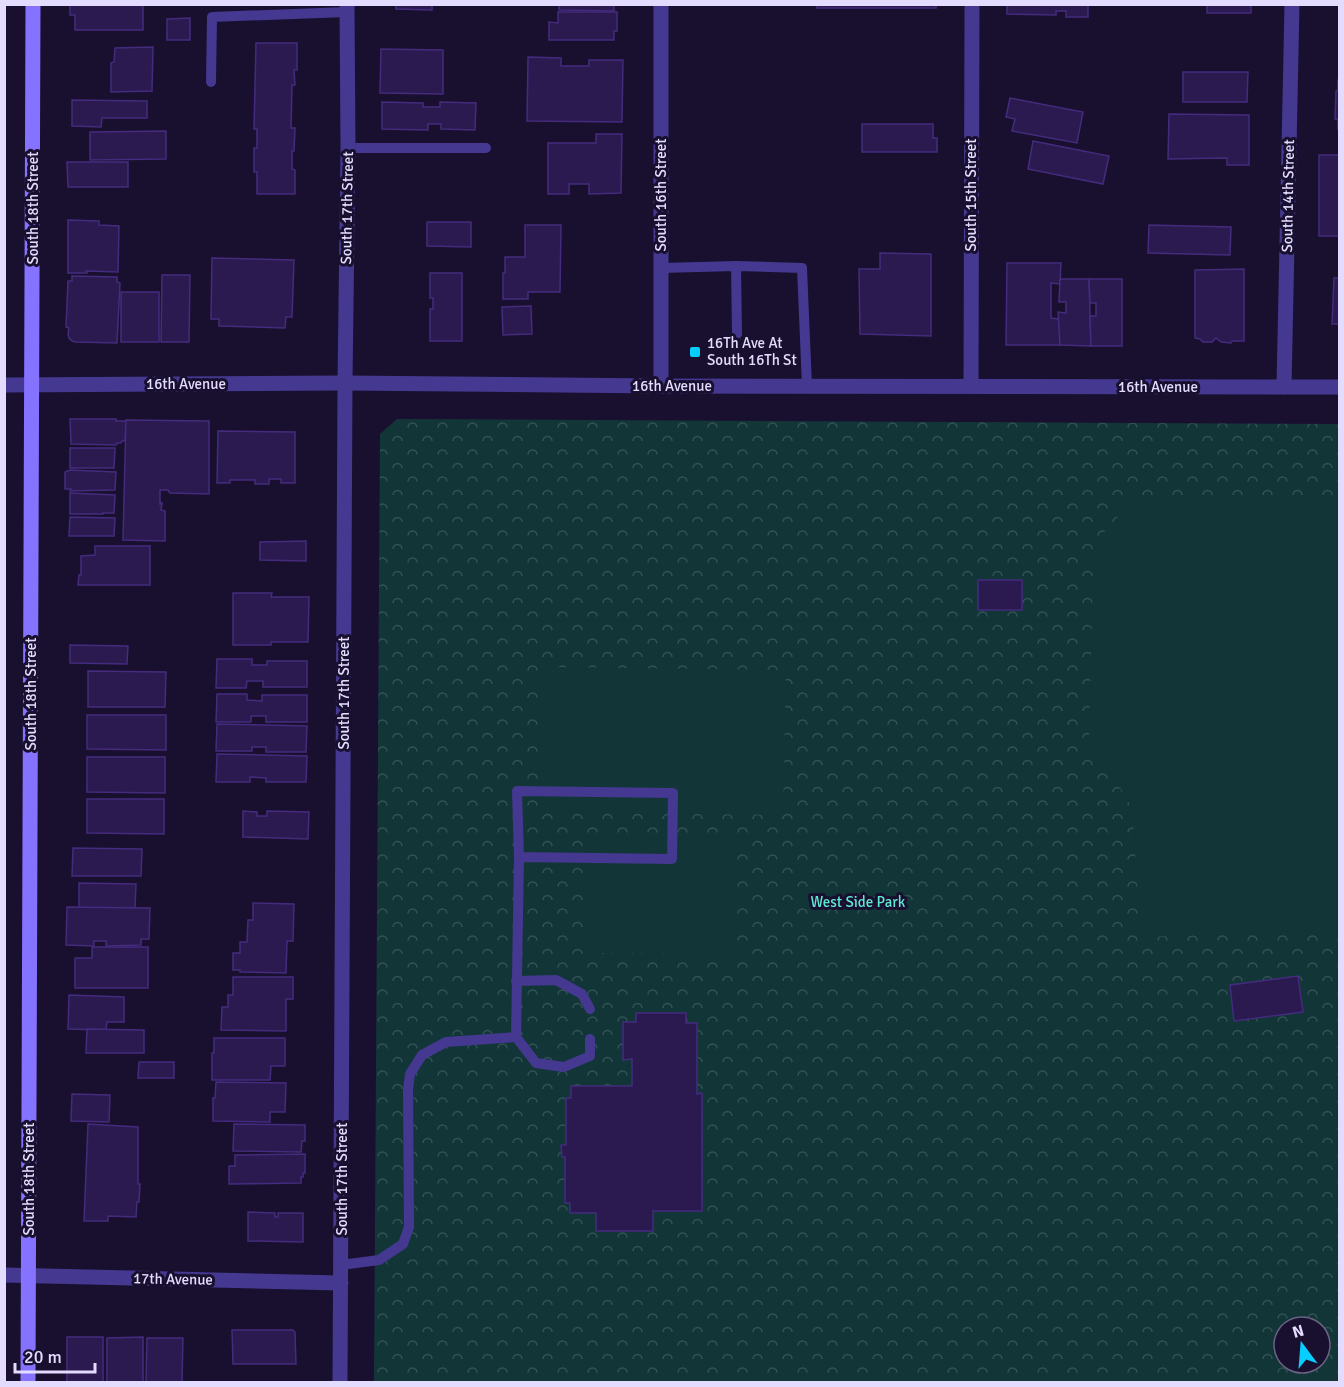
<svg xmlns="http://www.w3.org/2000/svg" width="1344" height="1387" font-family="Signika,sans-serif">
	<style>
		.park { fill: url(#park-crowns); fill-rule: evenodd }
		.pitch { fill: #123638 }
		.building { fill: #2b1a50; stroke: #442b7d; stroke-width: 1.5 }
		.lines { fill: none; stroke-linecap: round; stroke-linejoin: round }
		.lane { stroke: #443890; stroke-width: 10 }
		.street { stroke: #443890; stroke-width: 15 }
		.secondary { stroke: #8573ff; stroke-width: 15 }
		.poi-dot { fill: #08cdff; stroke: #18102e; stroke-width: 2 }
		.labels { text-anchor: middle; dominant-baseline: central; stroke-width: 6; stroke-linejoin: round; paint-order: stroke }
		.street-label { font-size: 15px; fill: #e4dcff; stroke: #18102e }
		.poi-label { font-size: 15px; fill: #e4dcff; stroke: #18102e; text-anchor: start }
		.park-label { font-size: 15px; fill: #5fe9d4; stroke: #18102e }
	</style>
	<defs>
		<pattern id="park-crowns" width="20" height="18" patternUnits="userSpaceOnUse" patternTransform="scale(1.5)"><rect width="20" height="18" fill="#123638"/><path d="M2 6a3 3 0 1 1 6 0M12 15a3 3 0 1 1 6 0" fill="none" stroke="#345256"/></pattern>
	</defs>
	<rect width="100%" height="100%" fill="#18102e"/>
	<!-- park -->
	<path class="park" d="M397,419L1339,424V1382H374L380,434ZM1284,1327H1320V1363H1284Z"/>
	<!-- pitch -->
	<g class="pitch">
		<polygon points="1134,499 1339,500 1339,931 1141,937 1132,807 1089,738 1094,544"/>
		<polygon points="541,667 786,670 783,815 539,812"/>
		<polygon points="587,838 736,839 735,954 586,953"/>
	</g>
	<!-- building -->
	<g class="building">
		<polygon points="70,4 143,4 143,30 75,30 75,15 70,15"/>
		<polygon points="396,4 432,4 432,10 396,9"/>
		<polygon points="559,4 614,4 614,11 559,10"/>
		<rect x="817" y="4" width="119" height="4"/>
		<polygon points="1007,4 1088,4 1088,17 1066,17 1066,11 1056,11 1056,15 1007,14"/>
		<rect x="1207" y="4" width="44" height="9"/>
		<polygon points="558,12 617,12 617,31 614,31 614,40 549,40 549,22 558,23"/>
		<polygon points="190,18 190,40 167,40 167,19"/>
		<polygon points="256,43 297,43 297,70 294,70 295,85 292,85 291,128 295,128 294,151 292,151 292,169 295,170 295,194 257,194 257,172 254,172 254,148 257,148 257,129 254,129"/>
		<polygon points="153,47 152,91 111,92 111,63 114,62 115,48"/>
		<polygon points="381,49 443,50 443,94 380,93"/>
		<polygon points="528,57 561,58 561,66 589,66 589,60 623,60 622,122 527,121"/>
		<polygon points="1183,72 1248,72 1247,102 1183,102"/>
		<polygon points="1338,80 1340,80 1340,129 1338,129 1338,119 1335,119 1336,91 1338,90"/>
		<polygon points="1010,98 1083,112 1077,143 1012,131 1015,119 1006,117"/>
		<polygon points="72,100 147,101 147,118 102,118 101,127 72,126"/>
		<polygon points="382,102 423,103 423,107 440,107 440,102 476,103 475,130 441,129 441,124 428,124 428,130 382,129"/>
		<polygon points="1169,114 1249,115 1249,165 1227,165 1227,158 1168,159"/>
		<polygon points="862,124 933,124 933,138 937,138 937,152 862,152"/>
		<polygon points="166,131 166,159 90,160 90,132"/>
		<polygon points="596,134 622,134 621,193 589,194 589,184 569,184 569,194 548,194 548,143 596,143"/>
		<polygon points="1033,141 1109,156 1103,184 1028,169"/>
		<rect x="1319" y="155" width="21" height="81"/>
		<polygon points="67,162 128,162 128,187 68,187"/>
		<polygon points="68,220 99,221 99,225 119,226 118,272 86,271 87,273 68,273"/>
		<polygon points="427,222 471,222 471,247 427,246"/>
		<polygon points="525,225 561,225 560,292 528,292 528,299 503,299 503,273 505,273 505,257 525,257"/>
		<polygon points="1149,225 1231,227 1230,255 1148,253"/>
		<polygon points="880,253 931,254 931,336 860,334 859,269 880,269"/>
		<polygon points="212,258 294,260 292,317 286,317 285,328 219,326 219,319 211,319"/>
		<polygon points="1007,263 1061,263 1060,284 1051,283 1051,318 1059,319 1060,345 1006,345"/>
		<polygon points="1244,269 1244,341 1232,341 1231,343 1221,342 1216,338 1212,342 1203,342 1200,339 1195,338 1195,270"/>
		<polygon points="430,273 462,273 462,341 430,341 430,309 433,309 433,298 430,298"/>
		<polygon points="162,275 190,275 189,342 161,342"/>
		<polygon points="72,276 117,277 117,282 120,283 117,343 76,342 72,341 69,338 68,334 69,328 66,327 68,281 72,281"/>
		<polygon points="1334,278 1340,278 1340,324 1332,324"/>
		<polygon points="1060,279 1089,279 1091,346 1060,345 1058,312 1066,313 1066,302 1059,302"/>
		<polygon points="1089,279 1122,279 1122,346 1091,346 1090,316 1096,316 1096,303 1090,303"/>
		<rect x="121" y="292" width="38" height="50"/>
		<polygon points="531,306 532,334 503,335 502,307"/>
		<polygon points="70,419 116,419 116,421 126,421 125,441 122,441 121,443 117,443 116,445 71,444"/>
		<polygon points="126,420 209,421 209,494 170,493 168,490 160,490 160,504 162,503 161,510 165,511 165,541 123,540"/>
		<polygon points="218,431 295,432 295,483 281,483 281,479 269,479 269,484 255,484 255,480 230,480 230,483 217,483"/>
		<polygon points="70,448 115,448 114,468 70,468"/>
		<polygon points="70,470 116,472 115,490 70,491 71,489 65,489 65,472"/>
		<polygon points="70,493 115,495 114,513 103,513 103,514 70,514"/>
		<polygon points="70,517 115,518 114,536 69,536"/>
		<polygon points="306,541 306,561 260,560 260,542"/>
		<polygon points="95,546 150,546 150,585 78,585 79,575 81,575 81,556 95,555"/>
		<rect x="978" y="580" width="44" height="30"/>
		<polygon points="233,593 272,593 271,597 309,597 308,642 271,642 271,645 233,645"/>
		<polygon points="70,645 128,646 127,664 70,663"/>
		<polygon points="217,659 252,659 252,665 267,665 267,661 307,661 307,687 263,687 263,681 247,681 246,688 216,688"/>
		<polygon points="88,671 166,672 165,707 88,707"/>
		<polygon points="217,694 247,694 247,700 262,701 262,695 307,695 307,722 266,722 266,716 251,716 251,722 216,722"/>
		<polygon points="87,715 166,715 166,750 87,749"/>
		<polygon points="217,724 307,726 306,752 266,752 266,747 252,747 252,751 216,751"/>
		<polygon points="217,754 307,756 306,782 266,782 266,778 250,777 250,782 216,782"/>
		<polygon points="87,757 165,757 165,793 87,792"/>
		<polygon points="87,799 164,799 164,834 87,833"/>
		<polygon points="243,811 257,812 257,816 267,816 267,811 309,812 308,839 243,837"/>
		<polygon points="73,848 142,849 141,876 72,876"/>
		<polygon points="79,883 136,884 135,908 79,908"/>
		<polygon points="253,903 294,904 293,941 287,941 286,973 240,972 240,970 233,970 233,953 240,953 240,942 247,942 248,920 253,920"/>
		<polygon points="67,907 150,908 149,939 141,939 141,945 106,946 106,941 94,941 94,946 66,945"/>
		<polygon points="92,947 148,947 148,988 75,988 75,958 92,958"/>
		<polygon points="1298,976 1303,1012 1234,1021 1230,985"/>
		<polygon points="233,977 293,977 293,999 286,999 286,1031 221,1030 222,1007 228,1007 228,995 233,995"/>
		<polygon points="69,995 124,997 124,1022 107,1022 106,1030 68,1029"/>
		<polygon points="636,1013 686,1013 686,1023 697,1023 697,1094 702,1093 702,1211 653,1211 653,1231 596,1231 596,1213 570,1213 570,1203 565,1203 565,1157 562,1157 561,1145 566,1145 566,1098 571,1098 571,1086 632,1086 632,1059 623,1060 623,1022 636,1022"/>
		<polygon points="87,1029 144,1030 144,1053 86,1053"/>
		<polygon points="214,1038 285,1038 285,1066 271,1066 270,1080 212,1080 212,1053 214,1053"/>
		<polygon points="139,1062 174,1062 174,1078 138,1078"/>
		<polygon points="216,1082 286,1083 285,1112 270,1112 270,1122 213,1121 213,1098 215,1098"/>
		<polygon points="72,1094 110,1095 109,1122 71,1121"/>
		<polygon points="88,1124 138,1127 138,1184 140,1184 139,1202 137,1202 136,1217 108,1216 108,1221 84,1221"/>
		<polygon points="234,1124 305,1125 305,1141 302,1141 301,1152 233,1151"/>
		<polygon points="305,1154 305,1173 303,1173 303,1177 301,1177 301,1183 229,1184 229,1166 235,1166 235,1155"/>
		<polygon points="248,1212 275,1213 275,1217 278,1217 278,1213 303,1213 303,1242 248,1241"/>
		<polygon points="232,1330 293,1330 295,1332 296,1364 233,1364"/>
		<rect x="67" y="1337" width="36" height="45"/>
		<polygon points="143,1337 143,1382 107,1382 107,1338"/>
		<polygon points="147,1338 183,1338 182,1382 146,1382"/>
	</g>
	<g class="lines">
		<!-- lane -->
		<g class="lane">
			<polyline points="211,82 212,17 347,12"/>
			<polyline points="348,148 486,148"/>
			<polyline points="736,266 737,334"/>
			<polyline points="661,268 736,266 802,268 807,386"/>
			<polyline points="519,857 672,859 673,793 517,791 519,857 516,1037 536,1063 564,1067 590,1056 590,1039"/>
			<polyline points="516,981 556,980 582,994 590,1009"/>
			<polyline points="341,1265 379,1260 403,1244 409,1227 408,1089 410,1074 422,1055 446,1042 516,1037"/>
		</g>
		<!-- street -->
		<g class="street">
			<polyline points="4,385 345,383 661,386 1340,387"/>
			<polyline points="661,386 661,4"/>
			<polyline points="971,386 972,4"/>
			<polyline points="1284,387 1292,4"/>
			<polyline points="4,1275 341,1283"/>
			<polyline points="340,1382 345,383 348,148 347,4"/>
		</g>
		<!-- secondary -->
		<polyline class="secondary" points="28,1382 33,4"/>
	</g>
	<!-- markers -->
	<rect class="poi-dot" x="689" y="346" width="12" height="12" rx="3"/>
	<g class="labels">
		<!-- street labels -->
		<g class="street-label">
			<text transform="translate(661 195) rotate(-90)">South 16th Street</text>
			<text transform="translate(971 195) rotate(-90)">South 15th Street</text>
			<text transform="translate(1288 196) rotate(-89)">South 14th Street</text>
			<text transform="translate(33 208) rotate(-90)">South 18th Street</text>
			<text transform="translate(347 208) rotate(-89)">South 17th Street</text>
			<text x="186" y="384">16th Avenue</text>
			<text x="672" y="386">16th Avenue</text>
			<text x="1158" y="387">16th Avenue</text>
			<text transform="translate(344 693) rotate(-90)">South 17th Street</text>
			<text transform="translate(31 694) rotate(-90)">South 18th Street</text>
			<text transform="translate(29 1179) rotate(-90)">South 18th Street</text>
			<text transform="translate(342 1179) rotate(-90)">South 17th Street</text>
			<text transform="translate(173 1279) rotate(1)">17th Avenue</text>
		</g>
		<!-- poi labels -->
		<g class="poi-label">
			<text x="707" y="343">16Th Ave At<tspan x="707" dy="17">South 16Th St</tspan></text>
		</g>
		<!-- park labels -->
		<g class="park-label">
			<text x="858" y="902">West Side Park</text>
		</g>
	</g>
	<!-- border -->
	<rect width="1344" height="1387" fill="none" stroke="#e4dcff" stroke-width="12"/>
	<!-- north arrow -->
	<g transform="translate(1302 1345) rotate(344)"><circle r="28" fill="#18102e" stroke="#6a6282" stroke-width="1.5"/>
	<path d="M0-4.5L10 22L0 15L-10 22Z" fill="#08cdff"/>
	<text y="-9" font-size="16" font-weight="bold" text-anchor="middle" fill="#e4dcff">N</text>
	</g>
	<!-- scale -->
	<path d="M15 1363v9h80v-9" fill="none" stroke="#e4dcff" stroke-width="3"/>
	<text x="24" y="1363" font-size="18" fill="#e4dcff" stroke="#18102e" stroke-width="4.5" paint-order="stroke">20 m</text>
</svg>
